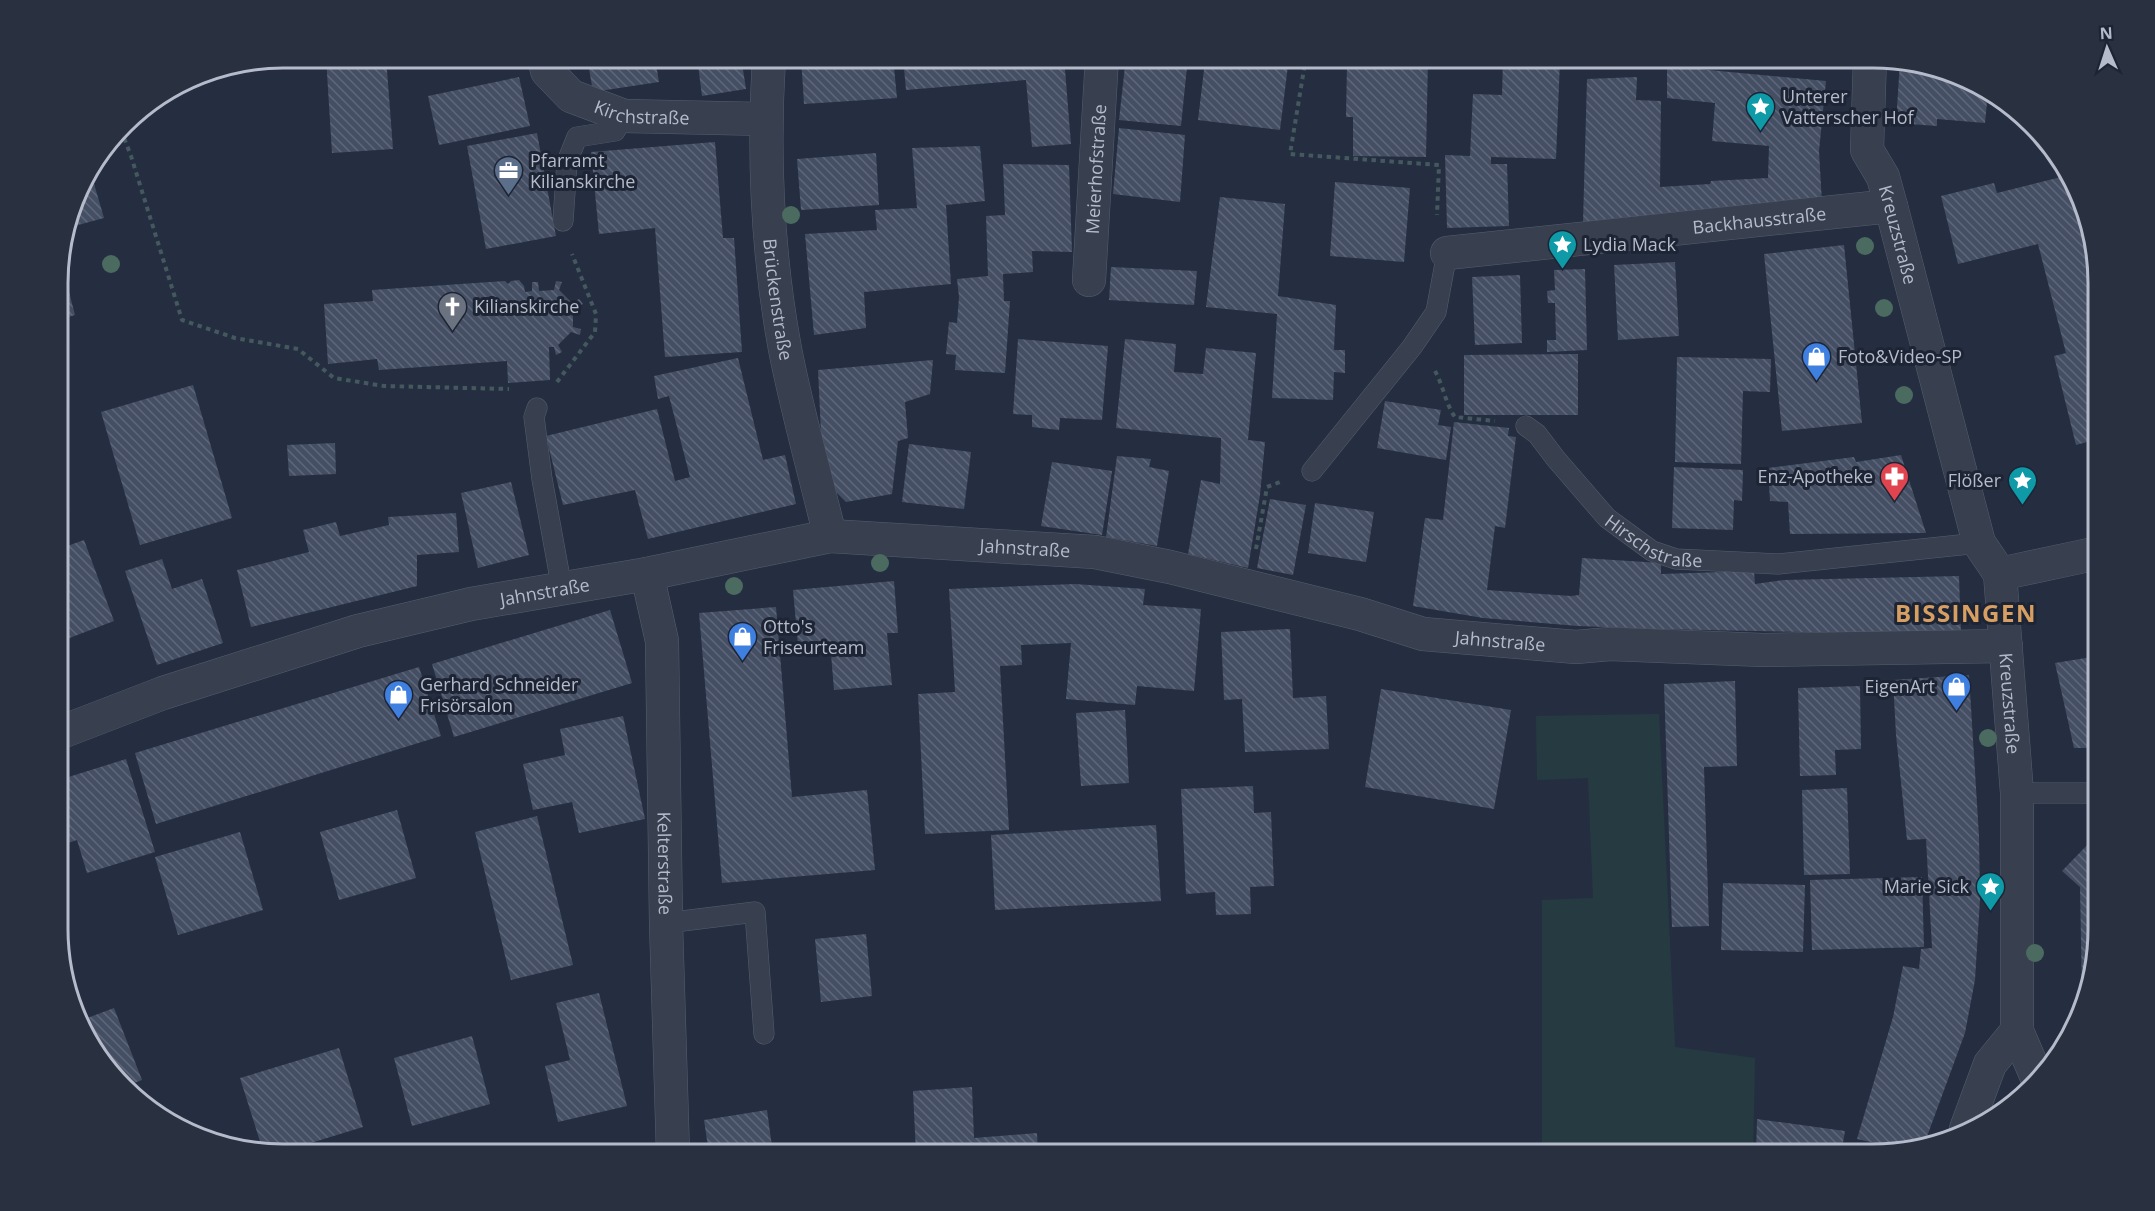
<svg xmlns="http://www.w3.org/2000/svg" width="2155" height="1211" font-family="'Open Sans',sans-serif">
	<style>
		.green { fill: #263b41 }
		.building { fill: url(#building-back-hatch) }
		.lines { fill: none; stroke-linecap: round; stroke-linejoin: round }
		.service-casing { stroke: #565e6d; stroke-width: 21 }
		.minor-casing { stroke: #565e6d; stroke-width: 34 }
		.path { stroke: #44585e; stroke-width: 4; stroke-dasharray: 4.5 4.5; stroke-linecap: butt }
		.service { stroke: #384050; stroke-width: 20 }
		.minor { stroke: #384050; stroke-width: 33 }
		.tree { fill: #4b6a60 }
		.labels { text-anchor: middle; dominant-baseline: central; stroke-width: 6; stroke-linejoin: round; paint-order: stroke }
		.poi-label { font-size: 18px; fill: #b5bbca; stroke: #1d2535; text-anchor: start }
		.street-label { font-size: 18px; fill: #b5bbca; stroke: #1d2535 }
		.district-label { font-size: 24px; font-weight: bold; letter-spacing: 1.5px; fill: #d89f62; stroke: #1d2535 }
		.rim { fill: none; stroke: #b5bbca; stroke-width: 3 }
	</style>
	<defs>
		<pattern id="building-back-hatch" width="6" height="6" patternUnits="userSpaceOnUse" patternTransform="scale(1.5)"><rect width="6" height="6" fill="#454f64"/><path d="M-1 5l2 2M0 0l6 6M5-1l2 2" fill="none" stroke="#5e6679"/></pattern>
	</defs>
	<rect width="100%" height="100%" fill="#242e40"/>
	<!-- green -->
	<polygon class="green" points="1659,714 1675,1047 1755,1058 1753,1154 1542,1154 1542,900 1593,898 1588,778 1537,780 1536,716"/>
	<!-- building -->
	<g class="building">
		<polygon points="326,57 386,57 393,149 332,153"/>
		<polygon points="437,57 488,57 488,58 438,65"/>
		<polygon points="587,57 687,57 688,63 656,64 659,82 593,92"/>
		<polygon points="697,57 741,57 746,89 702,96"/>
		<polygon points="801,57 893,57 897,98 804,104"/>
		<polygon points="903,57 1064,57 1071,144 1032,147 1026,80 906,90"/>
		<polygon points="1126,57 1188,57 1181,126 1119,120"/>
		<polygon points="1225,57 1289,57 1280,130 1198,120 1205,61 1224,63"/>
		<polygon points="1354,57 1428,57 1426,157 1353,156 1353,117 1346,117 1347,64 1354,65"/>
		<polygon points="1503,59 1560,61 1556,159 1491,157 1491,164 1507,164 1509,226 1447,228 1445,155 1470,156 1473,94 1502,95"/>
		<polygon points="1900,61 1931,65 1985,87 1990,92 1988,92 1985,123 1937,119 1937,126 1896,123"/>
		<polygon points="1667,66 1826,81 1819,151 1822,203 1714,208 1583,222 1587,79 1637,77 1636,100 1661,101 1660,187 1710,184 1711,181 1768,178 1769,146 1712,141 1715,103 1667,98"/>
		<polygon points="519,77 530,126 439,145 428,96"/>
		<polygon points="1119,128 1185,135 1180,202 1113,194"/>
		<polygon points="537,133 556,236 486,249 467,146"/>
		<polygon points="715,142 723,238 734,238 742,352 665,357 655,228 599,234 591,152"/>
		<polygon points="980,146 985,201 946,205 951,284 864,292 866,328 814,335 805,234 877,230 875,210 917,208 912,148"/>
		<polygon points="876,153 879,205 801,210 797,159"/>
		<polygon points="1003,164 1069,165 1072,252 1032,251 1033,272 1003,274 1004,301 1010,301 1005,373 955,370 956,355 946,354 949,322 957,323 959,297 957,279 988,276 986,216 1005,215"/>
		<polygon points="90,170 104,218 67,228 80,183"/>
		<polygon points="2069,175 2086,210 2097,268 2098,439 2076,445 2054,356 2066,353 2038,244 1958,264 1941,196 1994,183 1997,193"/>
		<polygon points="1335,182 1410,188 1404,262 1330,256"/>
		<polygon points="1220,197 1285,204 1278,296 1336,305 1334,350 1345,350 1345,373 1334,372 1333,400 1272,398 1277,314 1206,307"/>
		<polygon points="1844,245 1862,423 1782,431 1764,254"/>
		<polygon points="60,257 75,315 59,320 59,258"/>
		<polygon points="1675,262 1679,336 1618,340 1614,265"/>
		<polygon points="1111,267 1197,271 1194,305 1109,300"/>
		<polygon points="1585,269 1587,350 1547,352 1547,340 1556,340 1555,303 1548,303 1547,291 1555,290 1554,270"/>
		<polygon points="1520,275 1522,343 1475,345 1472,277"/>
		<polygon points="519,280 524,286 525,292 532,291 532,282 538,282 539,291 554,290 556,281 562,282 559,290 572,303 579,299 583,304 573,309 573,327 581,329 580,335 571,332 558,345 562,352 556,355 554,347 549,347 550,380 508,383 507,361 379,370 377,359 328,364 324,304 373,301 372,290 505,281 508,284 511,281"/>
		<polygon points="1018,339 1108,346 1102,420 1060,418 1059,430 1032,427 1032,415 1013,414"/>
		<polygon points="1125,339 1176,344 1174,372 1203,374 1206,348 1256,353 1248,440 1265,442 1260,495 1248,568 1188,554 1201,480 1220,484 1221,438 1116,428"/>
		<polygon points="1578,354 1578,415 1464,415 1464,355"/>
		<polygon points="1677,357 1771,359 1770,392 1743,391 1741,464 1675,462"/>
		<polygon points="738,358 763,460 785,455 796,504 648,539 635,490 563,505 546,436 657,409 675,481 690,477 669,396 658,399 654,376"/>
		<polygon points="933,360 930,394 905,402 908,438 898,441 892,494 846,502 835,491 822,454 818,370"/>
		<polygon points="193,385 232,518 140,545 101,412"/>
		<polygon points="1385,401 1441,410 1438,425 1451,427 1446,460 1377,448"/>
		<polygon points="1454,422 1509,428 1508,436 1516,437 1505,528 1495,526 1487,590 1571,596 1579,595 1582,558 1661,563 1661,574 1754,571 1755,584 1784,580 1959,576 1961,635 1656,629 1578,626 1483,618 1413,606 1425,518 1443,520"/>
		<polygon points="335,443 336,474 289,476 287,445"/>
		<polygon points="909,444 971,452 964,509 902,502"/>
		<polygon points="1901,455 1926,533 1790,534 1788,502 1770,501 1768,468 1854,457 1856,462"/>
		<polygon points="1117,456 1151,459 1149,467 1169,471 1157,546 1106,537"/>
		<polygon points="1052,462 1112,471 1102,535 1041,526"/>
		<polygon points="1674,467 1743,470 1742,501 1734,500 1733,530 1672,528"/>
		<polygon points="511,482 529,555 478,568 461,493"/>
		<polygon points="1270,499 1306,505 1293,575 1257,568"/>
		<polygon points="1315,503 1374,512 1366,562 1308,553"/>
		<polygon points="456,513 459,552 417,555 417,586 251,627 237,570 309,552 303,530 336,522 340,536 389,525 388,517"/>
		<polygon points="84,540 114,621 59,642 59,549"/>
		<polygon points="162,559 172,589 202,579 223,643 157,665 125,571"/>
		<polygon points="894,581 898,633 887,633 892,685 834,690 830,642 798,645 793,590"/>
		<polygon points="1075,584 1145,589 1143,605 1201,609 1194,691 1137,686 1135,705 1066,699 1071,643 1021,645 1022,665 1000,666 1009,830 925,834 918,694 955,692 949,589"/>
		<polygon points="776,607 792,797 867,790 875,870 722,883 699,613"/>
		<polygon points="610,610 632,683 454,737 432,664"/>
		<polygon points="1290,629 1293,698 1326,696 1329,749 1245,752 1242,699 1224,700 1221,632"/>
		<polygon points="2098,656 2098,748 2074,748 2055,663"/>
		<polygon points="419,667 441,736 156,824 135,753"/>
		<polygon points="1969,675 1979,836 1980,899 1975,980 1965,1033 1925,1142 1902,1149 1857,1139 1893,1017 1903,966 1919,969 1921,949 1932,948 1926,839 1907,840 1896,735 1893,680"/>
		<polygon points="1735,681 1737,766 1704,767 1709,926 1672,927 1664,684"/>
		<polygon points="1860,686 1861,749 1835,750 1836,775 1800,776 1798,688"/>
		<polygon points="1381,689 1511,710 1494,809 1365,787"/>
		<polygon points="1125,710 1129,783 1081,786 1076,713"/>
		<polygon points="623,716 645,819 579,833 572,802 533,810 523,764 565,755 560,729"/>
		<polygon points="126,759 155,852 87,873 77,840 59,846 59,780"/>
		<polygon points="1253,786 1254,813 1271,812 1274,886 1250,887 1251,914 1216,915 1215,892 1186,894 1181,789"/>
		<polygon points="1847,788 1850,874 1804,875 1802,790"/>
		<polygon points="397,810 416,878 339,900 320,832"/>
		<polygon points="537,816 573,965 511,980 475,832"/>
		<polygon points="1156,825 1161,901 995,910 991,835"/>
		<polygon points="240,832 263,910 178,935 155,857"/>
		<polygon points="2093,839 2098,843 2098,943 2082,995 2080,887 2062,871"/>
		<polygon points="1922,877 1924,947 1812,950 1810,880"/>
		<polygon points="1723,883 1805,885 1803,952 1721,950"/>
		<polygon points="866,934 872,996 821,1002 815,939"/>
		<polygon points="599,993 627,1106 558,1122 545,1066 570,1060 556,1003"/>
		<polygon points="114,1008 142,1080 129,1085 95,1054 82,1020"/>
		<polygon points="472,1036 490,1104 412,1126 394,1058"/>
		<polygon points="339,1048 363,1127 278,1153 263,1151 240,1078"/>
		<polygon points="972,1087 974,1138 1037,1133 1038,1154 916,1154 913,1091"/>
		<polygon points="767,1110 773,1154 709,1154 704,1120"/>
		<polygon points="1757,1119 1845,1131 1841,1154 1756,1154"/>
		<polygon points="616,1145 618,1154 581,1154 581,1153"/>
	</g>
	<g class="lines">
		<defs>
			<g id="service">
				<polyline points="563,221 567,162 577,137 615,131 624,116"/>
				<polyline points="537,408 534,417 542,479 562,589"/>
				<path id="s1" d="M1526,426L1537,434L1556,459L1607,518L1652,551L1676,559L1778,564L1979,543"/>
				<polyline points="1312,471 1412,347 1436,312 1447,253"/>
				<polyline points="2017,793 2098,793"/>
				<polyline points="666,923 755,912 764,1034"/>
			</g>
			<g id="minor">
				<path id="s2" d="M544,57L547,71L571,96L624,116L765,119"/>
				<path id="s3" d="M769,57C763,155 767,252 785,349C797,411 815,474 830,536"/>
				<path id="s4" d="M1870,57L1867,150L1883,177L1891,206L1979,543L2000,574L2017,793V1031L2038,1080"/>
				<path id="s5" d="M1447,253L1891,206"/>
				<path id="s6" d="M1089,280L1102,57"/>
				<path id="s7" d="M647,574L662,641L666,923L673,1154"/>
				<polyline points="2000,574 2098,553"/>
				<path id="s8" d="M59,733L163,693L358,631L471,604L647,574L830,536L1095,552L1170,567L1360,614L1423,634L1576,647L1610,644L1763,650L2006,646"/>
				<polyline points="1966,1129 1990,1064 2017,1031"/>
			</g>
		</defs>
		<!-- service casing -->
		<use href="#service" class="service-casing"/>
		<!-- minor casing -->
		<use href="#minor" class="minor-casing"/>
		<!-- path -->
		<g class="path">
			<polyline points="1306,57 1290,154 1439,165 1437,215"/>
			<polyline points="121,130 131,156 182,320 235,338 298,349 334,378 384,386 509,389"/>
			<path d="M1435,371C1443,385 1446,405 1455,417L1495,421"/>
			<polyline points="557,382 595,332 596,314 572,254"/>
			<polyline points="1256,549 1267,487 1280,482"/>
		</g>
		<!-- service -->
		<use href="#service" class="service"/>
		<!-- minor -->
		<use href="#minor" class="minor"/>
	</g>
	<!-- trees -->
	<g class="tree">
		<circle cx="791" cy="215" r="9"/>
		<circle cx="1865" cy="246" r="9"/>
		<circle cx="111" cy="264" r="9"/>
		<circle cx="1884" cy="308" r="9"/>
		<circle cx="1904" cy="395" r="9"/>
		<circle cx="880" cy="563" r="9"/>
		<circle cx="734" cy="586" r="9"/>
		<circle cx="1988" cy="738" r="9"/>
		<circle cx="2035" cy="953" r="9"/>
	</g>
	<!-- icons -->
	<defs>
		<symbol id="sight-pin" viewBox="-11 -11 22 30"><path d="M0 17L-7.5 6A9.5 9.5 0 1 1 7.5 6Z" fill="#0f9aa8" stroke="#1d2535"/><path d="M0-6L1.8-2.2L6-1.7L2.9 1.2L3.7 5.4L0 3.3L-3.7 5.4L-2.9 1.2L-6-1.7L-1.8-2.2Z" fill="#fff"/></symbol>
		<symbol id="office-pin" viewBox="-11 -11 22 30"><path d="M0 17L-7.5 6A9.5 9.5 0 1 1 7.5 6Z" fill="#5c6f8a" stroke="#1d2535"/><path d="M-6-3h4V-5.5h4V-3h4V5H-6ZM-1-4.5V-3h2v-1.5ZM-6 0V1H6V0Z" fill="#fff"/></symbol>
		<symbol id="church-pin" viewBox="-11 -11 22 30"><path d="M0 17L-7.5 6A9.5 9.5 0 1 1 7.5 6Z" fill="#6b7280" stroke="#1d2535"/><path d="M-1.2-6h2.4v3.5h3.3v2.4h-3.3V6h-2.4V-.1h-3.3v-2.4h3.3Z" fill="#fff"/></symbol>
		<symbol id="shop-pin" viewBox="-11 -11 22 30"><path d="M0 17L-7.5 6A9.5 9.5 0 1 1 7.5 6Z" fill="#3f7fe0" stroke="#1d2535"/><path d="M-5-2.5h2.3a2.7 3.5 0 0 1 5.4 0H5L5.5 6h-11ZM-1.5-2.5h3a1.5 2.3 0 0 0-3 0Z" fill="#fff"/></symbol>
		<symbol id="pharmacy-pin" viewBox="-11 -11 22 30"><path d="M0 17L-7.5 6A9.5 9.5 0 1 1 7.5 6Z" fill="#e0444e" stroke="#1d2535"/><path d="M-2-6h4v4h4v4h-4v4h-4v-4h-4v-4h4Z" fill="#fff"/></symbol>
	</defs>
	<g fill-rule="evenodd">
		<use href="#sight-pin" x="1744" y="90" width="33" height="45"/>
		<use href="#office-pin" x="492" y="154" width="33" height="45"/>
		<use href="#sight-pin" x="1546" y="228" width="33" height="45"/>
		<use href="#church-pin" x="436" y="290" width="33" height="45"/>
		<use href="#shop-pin" x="1800" y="340" width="33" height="45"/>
		<use href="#pharmacy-pin" x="1878" y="460" width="33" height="45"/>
		<use href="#sight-pin" x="2006" y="464" width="33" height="45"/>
		<use href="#shop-pin" x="726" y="620" width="33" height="45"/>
		<use href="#shop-pin" x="1940" y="670" width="33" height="45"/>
		<use href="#shop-pin" x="382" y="678" width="33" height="45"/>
		<use href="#sight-pin" x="1974" y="870" width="33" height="45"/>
	</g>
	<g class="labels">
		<!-- poi labels -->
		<g class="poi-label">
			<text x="1782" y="96">Unterer<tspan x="1782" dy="21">Vatterscher Hof</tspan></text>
			<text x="530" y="160">Pfarramt<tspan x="530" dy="21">Kilianskirche</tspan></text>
			<text x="1583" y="244">Lydia Mack</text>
			<text x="474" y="306">Kilianskirche</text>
			<text x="1838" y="356">Foto&amp;Video-SP</text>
			<text x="1873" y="476" text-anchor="end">Enz-Apotheke</text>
			<text x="2001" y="480" text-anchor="end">Flößer</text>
			<text x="763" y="626">Otto's<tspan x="763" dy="21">Friseurteam</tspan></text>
			<text x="420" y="684">Gerhard Schneider<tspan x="420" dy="21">Frisörsalon</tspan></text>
			<text x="1935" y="686" text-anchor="end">EigenArt</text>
			<text x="1969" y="886" text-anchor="end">Marie Sick</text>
		</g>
		<!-- street labels -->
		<g class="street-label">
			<text stroke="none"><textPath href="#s2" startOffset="123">Kirchstraße</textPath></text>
			<text stroke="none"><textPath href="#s6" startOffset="111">Meierhofstraße</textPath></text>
			<text stroke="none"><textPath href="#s5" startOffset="314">Backhausstraße</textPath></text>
			<text stroke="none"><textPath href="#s4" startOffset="184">Kreuzstraße</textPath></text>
			<text stroke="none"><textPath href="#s3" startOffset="243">Brückenstraße</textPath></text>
			<text stroke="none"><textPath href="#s1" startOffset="177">Hirschstraße</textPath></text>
			<text stroke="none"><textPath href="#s8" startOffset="993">Jahnstraße</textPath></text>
			<text stroke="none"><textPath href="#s8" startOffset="507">Jahnstraße</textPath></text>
			<text stroke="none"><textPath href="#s8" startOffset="1479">Jahnstraße</textPath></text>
			<text stroke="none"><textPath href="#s4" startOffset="670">Kreuzstraße</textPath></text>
			<text stroke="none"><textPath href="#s7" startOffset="291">Kelterstraße</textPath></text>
		</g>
		<!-- district labels -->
		<g class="district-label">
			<text x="1966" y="612">BISSINGEN</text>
		</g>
	</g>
	<!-- crop -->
	<path d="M0 0H2155V1211H0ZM283 68H1873A215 215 0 0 1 2088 283V929A215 215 0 0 1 1873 1144H283A215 215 0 0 1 68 929V283A215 215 0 0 1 283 68Z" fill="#293141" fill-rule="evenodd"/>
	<path class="rim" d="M283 68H1873A215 215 0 0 1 2088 283V929A215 215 0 0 1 1873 1144H283A215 215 0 0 1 68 929V283A215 215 0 0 1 283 68Z"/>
	<!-- north arrow -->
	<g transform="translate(2107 48) rotate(357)" stroke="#1d2535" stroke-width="4.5" paint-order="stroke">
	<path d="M0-4.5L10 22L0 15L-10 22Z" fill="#b5bbca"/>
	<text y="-9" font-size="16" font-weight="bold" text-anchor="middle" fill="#b5bbca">N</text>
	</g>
</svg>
